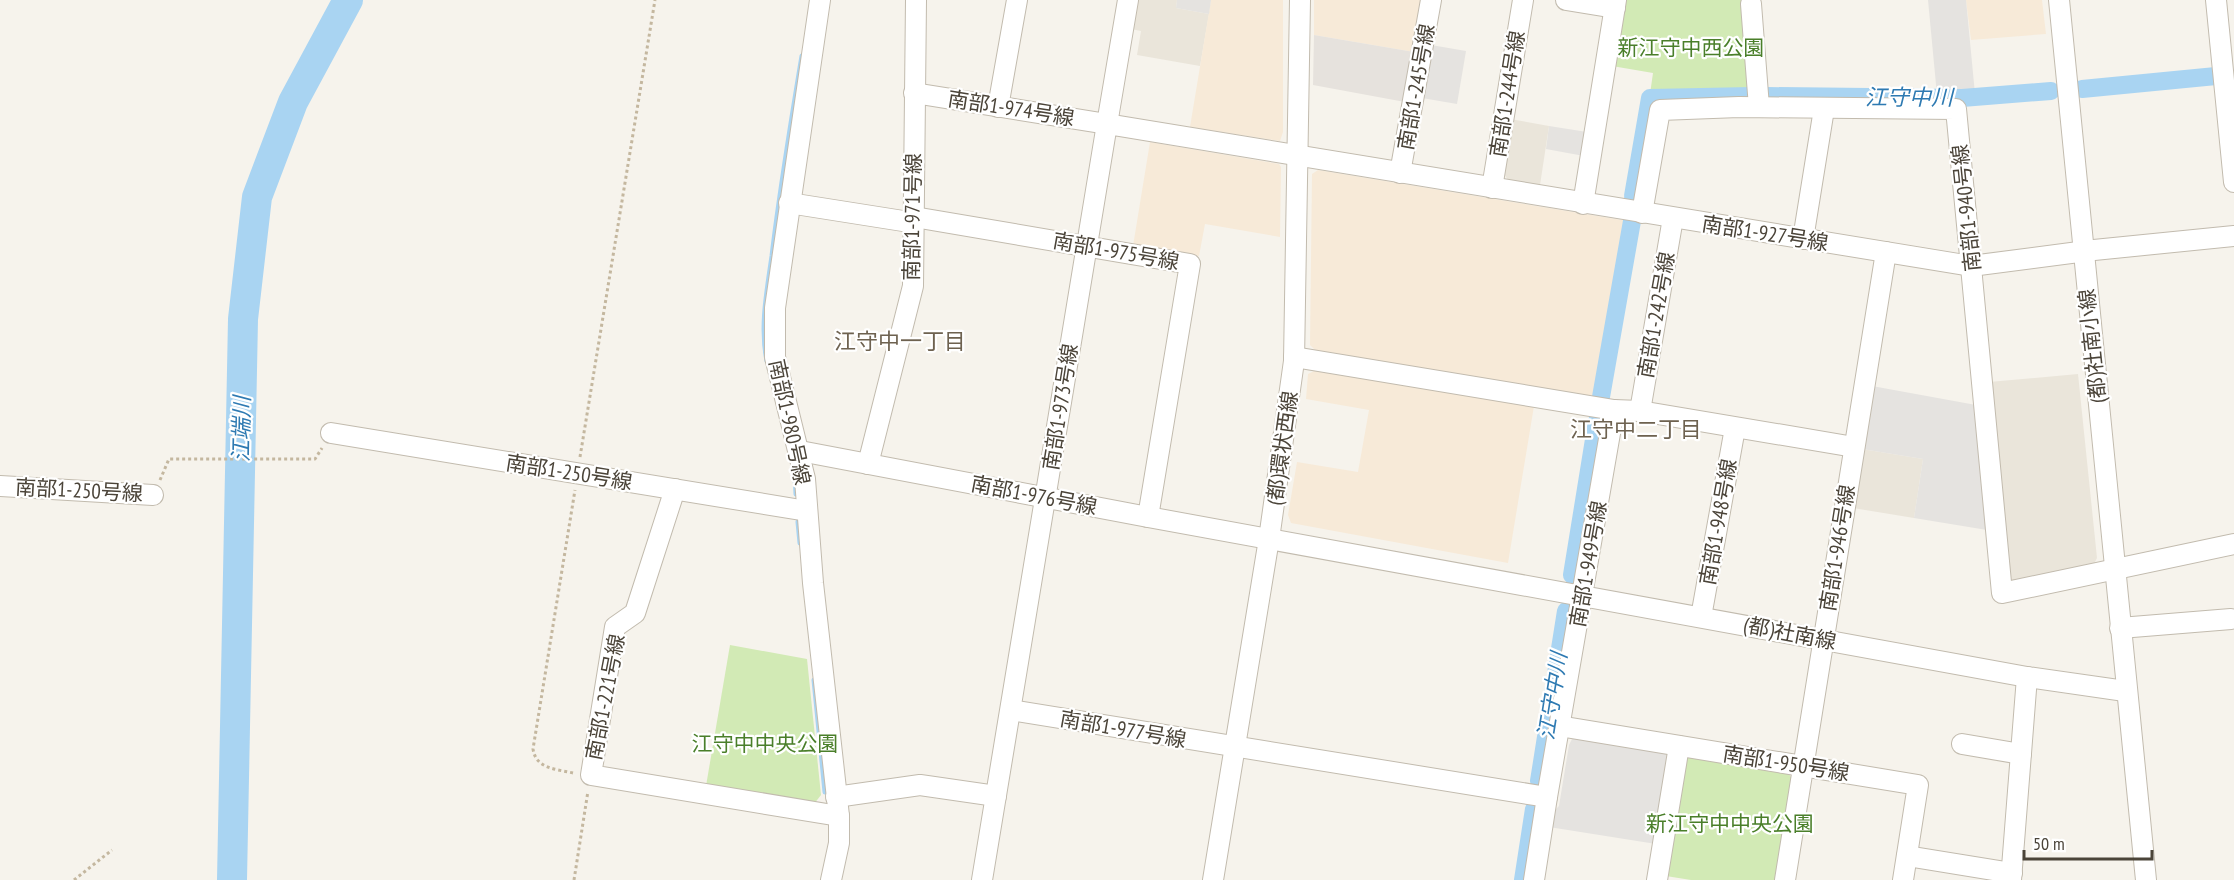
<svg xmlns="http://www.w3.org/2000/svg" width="2234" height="880" font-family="'PT Sans Narrow','Noto Sans JP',sans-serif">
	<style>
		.residential { fill: #eae5da }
		.commercial { fill: #f7ead8 }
		.industrial { fill: #e6e2dd }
		.green { fill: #d2eab5 }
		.parking { fill: #e5e3e0 }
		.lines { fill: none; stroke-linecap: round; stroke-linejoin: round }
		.stream { stroke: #a9d4f2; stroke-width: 5 }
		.canal { stroke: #a9d4f2; stroke-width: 18 }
		.river { stroke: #a9d4f2; stroke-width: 30 }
		.minor-casing { stroke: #c2bbae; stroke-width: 22 }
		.path { stroke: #c4b79f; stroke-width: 3; stroke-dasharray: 3 3; stroke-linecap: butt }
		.minor { stroke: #fff; stroke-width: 20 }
		.labels { text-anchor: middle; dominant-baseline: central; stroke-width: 4.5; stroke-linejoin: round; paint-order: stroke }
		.park-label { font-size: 21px; fill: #4a7f2a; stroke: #fff }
		.street-label { font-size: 21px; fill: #4b4439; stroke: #fff }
		.water-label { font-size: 22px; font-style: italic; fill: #2e7ab2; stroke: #fff }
		.neighbourhood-label { font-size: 22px; fill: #6e6250; stroke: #fff }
	</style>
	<rect width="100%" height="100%" fill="#f6f3ec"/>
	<!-- residential -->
	<g class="residential">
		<polygon points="1136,0 1177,0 1176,8 1209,14 1200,66 1137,55 1141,31 1131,29"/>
		<polygon points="1510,119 1549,126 1540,185 1508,180 1502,171"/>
		<polygon points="2078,374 2097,558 2093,566 2014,583 2008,577 1989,382"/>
		<polygon points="1862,449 1923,459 1914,518 1853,508"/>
	</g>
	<!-- commercial -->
	<g class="commercial">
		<polygon points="1211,0 1283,0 1283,132 1280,141 1190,127"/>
		<polygon points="1314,0 1422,0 1414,52 1314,35"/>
		<polygon points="1966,0 2042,0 2046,34 1971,40"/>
		<polygon points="1150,142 1279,164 1281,167 1280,237 1205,224 1199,256 1133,246"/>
		<polygon points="1318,170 1628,221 1598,397 1315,350 1310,345 1312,174"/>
		<polygon points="1314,371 1534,406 1508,563 1291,523 1288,515 1297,462 1358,472 1369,410 1306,399 1308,374"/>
	</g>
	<!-- industrial -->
	<polygon class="industrial" points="1314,35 1414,52 1405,102 1313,85"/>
	<!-- green -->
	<g class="green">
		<polygon points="1622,0 1742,0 1750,93 1650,94 1653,73 1612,66"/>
		<polygon points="730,645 807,659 821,795 814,804 706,786"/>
		<polygon points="1690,756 1788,772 1792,779 1777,880 1691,880 1666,876 1684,762"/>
	</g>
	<!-- parking -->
	<g class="parking">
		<polygon points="1177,0 1211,0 1209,14 1176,8"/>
		<polygon points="1928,0 1966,0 1975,94 1937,95"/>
		<polygon points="1431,45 1466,51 1457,104 1422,98"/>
		<polygon points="1549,126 1587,132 1584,156 1546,149"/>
		<polygon points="1872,386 1976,405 1987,530 1914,518 1923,459 1862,449"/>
		<polygon points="1579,737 1664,751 1667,754 1670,759 1656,844 1549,827 1554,811 1559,806 1569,745 1572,739"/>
	</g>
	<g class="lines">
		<!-- stream -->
		<g class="stream">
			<path d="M767,361C760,327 767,291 772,256C780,189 791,122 802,56"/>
			<polyline points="795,475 796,494"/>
			<polyline points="798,522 800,543"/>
			<polyline points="814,680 825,792"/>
		</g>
		<!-- canal -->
		<g class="canal">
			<polyline points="2082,89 2216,76"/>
			<polyline points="1767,96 1962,98 2051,91"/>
			<polyline points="1633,196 1650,98 1752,96"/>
			<polyline points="1601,397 1632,221"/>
			<polyline points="1572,575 1597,421"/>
			<polyline points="1539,781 1566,611"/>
			<polyline points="1523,880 1534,809"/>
		</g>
		<!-- river -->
		<polyline class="river" points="232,880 243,319 257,197 293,102 348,0"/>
		<defs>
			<g id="minor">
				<polyline points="820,0 775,308 775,357 805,479 813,583 839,816 839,843 831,880"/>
				<polyline points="1566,0 1615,8"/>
				<polyline points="2059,0 2146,880"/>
				<polyline points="2216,0 2234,182"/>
				<polyline points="1751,4 1759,107"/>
				<polyline points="914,93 1107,124 1128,0"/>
				<polyline points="998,107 1017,0"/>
				<polyline points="1400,173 1431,0"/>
				<polyline points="1492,188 1523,0"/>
				<polyline points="789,203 903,221 920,218 1190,264 1148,517"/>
				<polyline points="1583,204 1616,0"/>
				<polyline points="1642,213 1660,110 1739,107 1956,109 2002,593 2234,544"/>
				<polyline points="1803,239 1824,109"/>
				<polyline points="1614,410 1640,411 1854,447"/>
				<polyline points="1640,411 1673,218"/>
				<polyline points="331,433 807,511"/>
				<polyline points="800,451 1148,517 2027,677 2125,691"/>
				<polyline points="868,464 913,286 916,0"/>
				<polyline points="0,486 153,495"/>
				<polyline points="675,489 635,613 615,627 591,775 839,816"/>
				<polyline points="1701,617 1735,428"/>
				<polyline points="2120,628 2231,619"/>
				<polyline points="1011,710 1547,797 1614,410 1294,357"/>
				<polyline points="1559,726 1918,785 1903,880"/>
				<polyline points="1962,744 2021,754"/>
				<polyline points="836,797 920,785 996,796"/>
				<polyline points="1907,856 2012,873"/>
				<polyline points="982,880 1107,124 1971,266 2094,250 2234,236"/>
				<polyline points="1213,880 1269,539 1294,361 1300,0"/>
				<polyline points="1534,880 1547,797"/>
				<polyline points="1657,880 1679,746"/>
				<polyline points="1785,880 1886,252"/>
				<polyline points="2011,880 2027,677"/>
			</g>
		</defs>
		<!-- minor casing -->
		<use href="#minor" class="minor-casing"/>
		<!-- path -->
		<g class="path">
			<polyline points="580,457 655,0"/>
			<polyline points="160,480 169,459 315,459 322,448"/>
			<path d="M573,773C556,769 536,769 533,749L575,490"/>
			<polyline points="74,880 112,850"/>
			<polyline points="574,880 588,791"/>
		</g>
		<!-- minor -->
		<use href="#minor" class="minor"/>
	</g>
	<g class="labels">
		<!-- park labels -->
		<g class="park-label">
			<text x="1691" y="47">新江守中西公園</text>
			<text x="765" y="743">江守中中央公園</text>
			<text x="1730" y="823">新江守中中央公園</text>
		</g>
		<!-- street labels -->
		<g class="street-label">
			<text transform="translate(1416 87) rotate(-80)">南部1-245号線</text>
			<text transform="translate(1507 94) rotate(-81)">南部1-244号線</text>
			<text transform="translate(1011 108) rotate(9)">南部1-974号線</text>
			<text transform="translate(1966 208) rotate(-96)">南部1-940号線</text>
			<text transform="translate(912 217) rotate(-89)">南部1-971号線</text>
			<text transform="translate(1765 233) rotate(9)">南部1-927号線</text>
			<text transform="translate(1116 251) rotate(10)">南部1-975号線</text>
			<text transform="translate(1656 315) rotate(-80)">南部1-242号線</text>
			<text transform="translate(2092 346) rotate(-96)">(都)社南小線</text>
			<text transform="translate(1060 407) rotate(-81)">南部1-973号線</text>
			<text transform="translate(790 422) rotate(78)">南部1-980号線</text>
			<text transform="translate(1282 448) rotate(-82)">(都)環状西線</text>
			<text transform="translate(569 472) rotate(9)">南部1-250号線</text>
			<text transform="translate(79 490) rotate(3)">南部1-250号線</text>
			<text transform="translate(1034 495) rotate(11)">南部1-976号線</text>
			<text transform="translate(1718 522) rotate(-80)">南部1-948号線</text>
			<text transform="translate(1837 548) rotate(-81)">南部1-946号線</text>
			<text transform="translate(1588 564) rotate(-80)">南部1-949号線</text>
			<text transform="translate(1790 633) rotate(11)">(都)社南線</text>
			<text transform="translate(605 697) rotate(-79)">南部1-221号線</text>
			<text transform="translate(1123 729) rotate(10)">南部1-977号線</text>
			<text transform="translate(1786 763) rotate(9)">南部1-950号線</text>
		</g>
		<!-- water labels -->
		<g class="water-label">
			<text x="1909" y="97">江守中川</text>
			<text transform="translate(241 429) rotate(-89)">江端川</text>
			<text transform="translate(1552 696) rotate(-81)">江守中川</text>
		</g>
		<!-- neighbourhood labels -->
		<g class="neighbourhood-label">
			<text x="900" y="341">江守中一丁目</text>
			<text x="1636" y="429">江守中二丁目</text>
		</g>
	</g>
	<!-- scale -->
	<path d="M2024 850v9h128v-9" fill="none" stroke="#4b4439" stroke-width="3"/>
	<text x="2033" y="850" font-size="18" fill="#4b4439" stroke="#ffffff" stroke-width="4.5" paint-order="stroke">50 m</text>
</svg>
